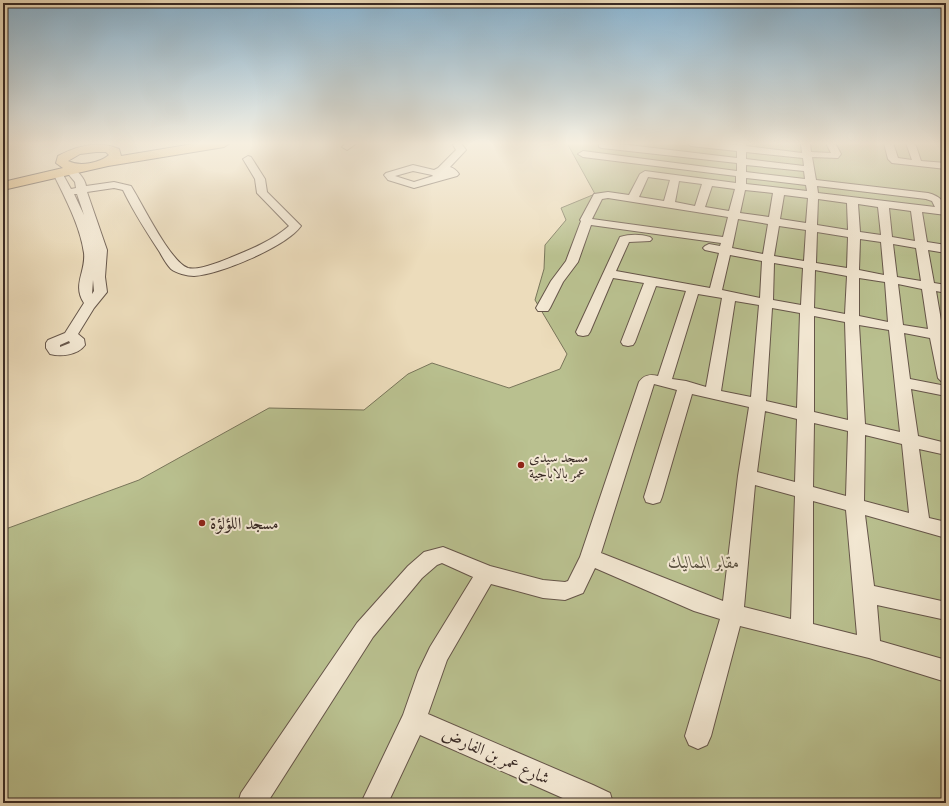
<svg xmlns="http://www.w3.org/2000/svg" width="949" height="806" font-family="'IM FELL Great Primer',Amiri,serif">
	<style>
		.green { fill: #b9c08f; stroke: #79755a }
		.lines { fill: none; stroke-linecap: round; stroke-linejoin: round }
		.minor-casing { stroke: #66564a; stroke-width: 2 }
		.major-casing { stroke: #392a25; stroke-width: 2 }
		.minor { fill: #f3e8d3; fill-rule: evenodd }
		.major { fill: #e6be7e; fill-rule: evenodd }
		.poi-dot { fill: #8f2418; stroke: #f3e8d3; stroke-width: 1.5 }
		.labels { text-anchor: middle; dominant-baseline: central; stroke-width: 4; stroke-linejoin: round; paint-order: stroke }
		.poi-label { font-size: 14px; fill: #392a25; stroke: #f3e8d3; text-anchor: start }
		.near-poi-label { font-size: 17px; fill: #392a25; stroke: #f3e8d3; text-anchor: start }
		.near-park-label { font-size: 17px; font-style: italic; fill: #595040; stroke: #f3e8d3 }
		.near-street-label { font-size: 17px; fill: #392a25; stroke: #f3e8d3 }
	</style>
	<rect width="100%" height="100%" fill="#ecdcbb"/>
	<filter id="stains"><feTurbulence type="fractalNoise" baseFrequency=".005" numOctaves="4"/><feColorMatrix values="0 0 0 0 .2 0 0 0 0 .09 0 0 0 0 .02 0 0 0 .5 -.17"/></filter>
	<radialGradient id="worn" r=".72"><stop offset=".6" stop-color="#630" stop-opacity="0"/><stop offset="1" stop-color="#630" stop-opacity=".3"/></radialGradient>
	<!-- green -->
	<polygon class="green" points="567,143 946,143 946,803 3,803 3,530 139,480 269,408 364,410 408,374 432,363 509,388 560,369 567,354 535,300 544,269 545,245 566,220 561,208 595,194"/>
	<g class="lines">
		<defs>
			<g id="minor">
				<polygon points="346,143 357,143 347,150 342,147"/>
				<path d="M452,143H461L466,150L450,167C454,168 456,170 459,174L457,176L414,188L388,180L384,175L386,173L413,165L434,170L438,168L456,150ZM413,171L432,175L433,176L414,182L395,176Z"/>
				<path d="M599,143H612L737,158V151L691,146L687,143H719L737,145L738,143H746V146L802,153L801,143H810L811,152L831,153L826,143H835L841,154L838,158L812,157L816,180L928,193C940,196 946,202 946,215L922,212L927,242L946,245V253L928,250L934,283L946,285V293L936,291L943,332L946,333V341H945L946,347V383L941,381L938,378L930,338L904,333L910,379L946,386V396L911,389L918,436L946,443V455L919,449L929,518L946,522V538L865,515L874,586L946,602V620L877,605L880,641L946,660V682L869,658L740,626L711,736L707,745L698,749L689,745L685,736L720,619L694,611L595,568L583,593L565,600L543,598L491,584L447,660L428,714L593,785L610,793L613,803H574L420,735L388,803H361L403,715L418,672L430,647L473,577L442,563L437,565L422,578L373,637L267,803H238L241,793L357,623L408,566L424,552L443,547L490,566L543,580L565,582L568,581L580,557L639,382C644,375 650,374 658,376L686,291L656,286L635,342L633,345L628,346L623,345L621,342L644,283L613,278L590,332L588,335L583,336L578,335L576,332L620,237C630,234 640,234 650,237L652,239L650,241L629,242L616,271L710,288L719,253L705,250L703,248L705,246L709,244L720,246L721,243L591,225L578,262L563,282L550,308L548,311H538L536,308L551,281L566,261L581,221L580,220L594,194L608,192L629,195L640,174L645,171L736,183V176L583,157L578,154L583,151L737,171V163L602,148L599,147ZM746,152L803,158L804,166L746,159ZM746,165L804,171L805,179L746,172ZM648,177L670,180L664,201L639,197ZM746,178L806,185L807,191L746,184ZM679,181L702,184L695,206L675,202ZM712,186L735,189L729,211L705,207ZM817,186L926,199L932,201L935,207L818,193ZM745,190L773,193L769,217L740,213ZM784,195L808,198L806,223L780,219ZM608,198L728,217L723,237L592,219L602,199ZM818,199L847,203L848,230L817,225ZM858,204L878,207L881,235L860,232ZM889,208L911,211L915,241L892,237ZM738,219L768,224L763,254L732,248ZM779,226L806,230L804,261L774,256ZM817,232L848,237L847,268L816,263ZM860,239L881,242L884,275L859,270ZM893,244L916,248L921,281L897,277ZM730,255L762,261L760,298L722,290ZM774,263L803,268L801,305L773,300ZM815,270L847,276L845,314L814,308ZM859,278L885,282L888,322L859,316ZM898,284L922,289L928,329L903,325ZM698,294L722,298L706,387L686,381L672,379ZM735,301L759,305L751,397L721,391ZM772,308L800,313L797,408L766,401ZM814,316L845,322L848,420L814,412ZM859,325L889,330L900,432L865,424ZM654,384L677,390L644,497L646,502L653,504L660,502L662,497L692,394L749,407L738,476L723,601L601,553ZM765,411L797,419L795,482L757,472ZM814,423L848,431L846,496L813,487ZM865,435L902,444L909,513L864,501ZM755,485L795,496L791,619L744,607ZM813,501L846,510L857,635L813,624Z"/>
				<polygon points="884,143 893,143 898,158 912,160 906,143 915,143 921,161 946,163 946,169 892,163 888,159"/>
				<path d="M248,156L251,157L265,179L267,192L301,226C286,247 220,274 194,276C187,276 176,273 171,269C166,264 162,256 159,251C146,231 133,211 123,190L114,188L87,192L107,250L105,277L107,292L94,308L78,334L84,339L85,345C78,355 61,357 50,354L46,348V343L48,340L65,333L84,303C72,285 86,272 84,253C80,225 65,198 53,173L55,171H61L71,189L76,188L75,182L65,170L70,167C77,169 85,179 86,186L114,182L131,186C142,203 170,262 188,268C199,271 222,261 232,257C252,249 273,240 289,226L257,193L255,179L243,159ZM74,194H77L84,215ZM93,280L94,291L92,294ZM69,341L70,343L60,347V345Z"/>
			</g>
			<path id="major" d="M199,143H230L224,147L108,166L3,190V182L63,168L56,163L58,156C77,146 98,140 119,149L121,156ZM96,152H106L109,155C99,163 80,167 68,161L80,154Z"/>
		</defs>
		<!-- minor casing -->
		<use href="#minor" class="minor-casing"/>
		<!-- major casing -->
		<use href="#major" class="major-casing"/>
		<!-- minor -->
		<use href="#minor" class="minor"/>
		<!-- major -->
		<use href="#major" class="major"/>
	</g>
	<!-- sky -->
	<linearGradient id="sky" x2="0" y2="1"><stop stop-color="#89b6d5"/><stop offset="0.56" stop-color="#f6efe0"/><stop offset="1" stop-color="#f6efe0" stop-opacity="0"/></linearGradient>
	<rect width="949" height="256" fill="url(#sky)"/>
	<!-- markers -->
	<g class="poi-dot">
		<circle cx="521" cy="465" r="4"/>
		<circle cx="202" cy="523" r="4"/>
	</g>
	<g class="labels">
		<!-- poi labels -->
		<g class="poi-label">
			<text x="529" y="457">مسجد سيدى<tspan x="529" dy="16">عمر بالاباجية</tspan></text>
		</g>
		<!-- near-poi labels -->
		<g class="near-poi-label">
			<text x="210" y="523">مسجد اللؤلؤة</text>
		</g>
		<!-- near-park labels -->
		<g class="near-park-label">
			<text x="704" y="562">مقابر المماليك</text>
		</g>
		<!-- near-street labels -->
		<g class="near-street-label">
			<text transform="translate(496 756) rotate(24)">شارع عمر بن الفارض</text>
		</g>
	</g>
	<!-- margin -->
	<rect width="949" height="806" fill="none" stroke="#ecdcbb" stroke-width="16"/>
	<rect x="4" y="4" width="941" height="798" fill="none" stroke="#392a25" stroke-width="2"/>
	<rect x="8" y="8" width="933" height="790" fill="none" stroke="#392a25"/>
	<rect width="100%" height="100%" filter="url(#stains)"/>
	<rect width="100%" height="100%" fill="url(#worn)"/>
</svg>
